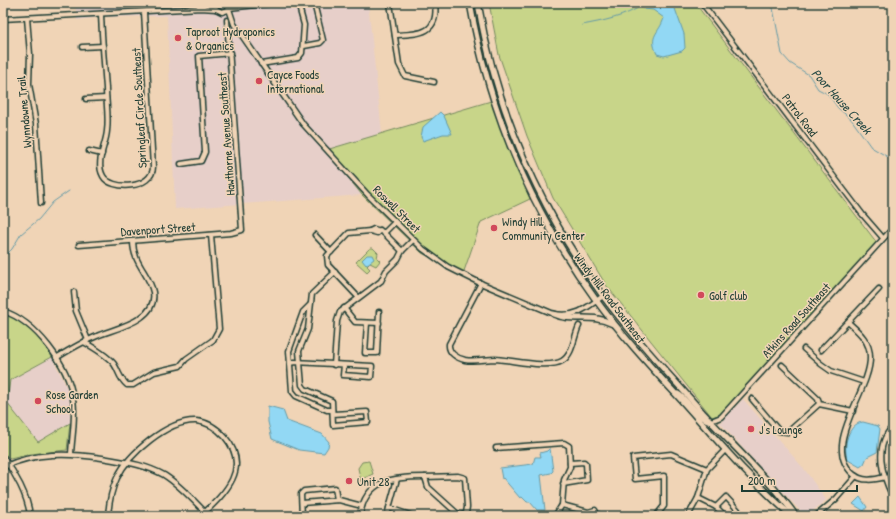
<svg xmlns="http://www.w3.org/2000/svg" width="896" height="519" font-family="'Patrick Hand',sans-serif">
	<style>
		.built { fill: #e7cfc9 }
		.green { fill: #c8d589; stroke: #74895e }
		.water { fill: #92d8f4; stroke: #649aa7 }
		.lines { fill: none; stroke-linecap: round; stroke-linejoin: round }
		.stream { stroke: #649aa7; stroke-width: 1 }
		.minor-casing { stroke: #1f3d34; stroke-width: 7 }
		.major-casing { stroke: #1f3d34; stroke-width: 8 }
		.minor { stroke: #f0d4b6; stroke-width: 4 }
		.major { stroke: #f0d4b6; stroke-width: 5 }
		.poi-dot { fill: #d1495b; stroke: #f0d4b6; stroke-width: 1.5 }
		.labels { text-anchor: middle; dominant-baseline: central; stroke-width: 3; stroke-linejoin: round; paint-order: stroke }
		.poi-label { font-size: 12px; fill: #1f3d34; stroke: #f0d4b6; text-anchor: start }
		.street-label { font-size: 12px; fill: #1f3d34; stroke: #f0d4b6 }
		.water-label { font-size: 13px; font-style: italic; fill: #2a4c47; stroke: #f0d4b6 }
	</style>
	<rect width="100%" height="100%" fill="#f0d4b6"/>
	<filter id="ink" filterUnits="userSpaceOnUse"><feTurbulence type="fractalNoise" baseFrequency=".025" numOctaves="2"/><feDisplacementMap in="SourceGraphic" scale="8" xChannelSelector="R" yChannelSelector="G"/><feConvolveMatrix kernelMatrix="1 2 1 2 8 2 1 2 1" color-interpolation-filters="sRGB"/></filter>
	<g filter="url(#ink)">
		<!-- built -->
		<g class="built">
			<polygon points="75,3 368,3 382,133 326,151 362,195 175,209 167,16 102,17 77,20"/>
			<polygon points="52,357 67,388 70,404 70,423 38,442 7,403 10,380"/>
			<polygon points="743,399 805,470 826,500 807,516 803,514 720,423"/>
		</g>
		<!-- green -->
		<g class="green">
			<polygon points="489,3 695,3 877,243 719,415 712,417 606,285 553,198 527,136 499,55"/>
			<polygon points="491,101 511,156 530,199 481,222 463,274 422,253 362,195 326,150"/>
			<polygon points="370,248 373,248 378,253 377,258 380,261 376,266 370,263 367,266 370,269 367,272 356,262"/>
			<path d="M3,314C25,318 40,340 52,357L10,380L7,403L38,442L70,423L67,450L31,454L10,459L3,452Z"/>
			<polygon points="369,461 373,474 362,479 361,482 358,468 362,462"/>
		</g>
		<!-- water -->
		<g class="water">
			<path d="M642,3H673L684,34L685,48L682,51L664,56L657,54C648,35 659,34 664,18L653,10L644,9Z"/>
			<polygon points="440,112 444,116 452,134 443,134 423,141 421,137 423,127"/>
			<polygon points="367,255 372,255 374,259 366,265 362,260"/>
			<polygon points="268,406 283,410 287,421 322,434 329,442 328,447 324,453 299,450 272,439 268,422"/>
			<path d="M863,422L878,426L880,429L877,452L867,457L864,464L860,467L848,460C842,448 848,423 863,422Z"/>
			<polygon points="550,448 553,471 551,473 541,475 545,510 537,510 530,502 527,502 522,497 520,498 503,478 502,479 500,468 533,464 535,457 541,457 540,453 547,451"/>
			<polygon points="860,497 867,507 864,511 853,504"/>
		</g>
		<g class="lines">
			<!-- stream -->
			<g class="stream">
				<polyline points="772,3 782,54 790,63 809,75 818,89 828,94 838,108 851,119 871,147 893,160"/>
				<path d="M582,25C604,21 624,17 643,5"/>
				<polyline points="3,258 12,249 21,234 39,219 53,202 69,191"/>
			</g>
			<defs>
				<g id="minor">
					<polyline points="214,3 216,9 222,12 228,10 230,3"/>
					<polyline points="390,3 399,64 405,76 434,82"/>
					<polyline points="702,3 863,215 883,238"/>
					<polyline points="199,7 208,3"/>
					<polyline points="229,8 274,3"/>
					<path d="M229,9L234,24L303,124L368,195L423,249L448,267L478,282L554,314C575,318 587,308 603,296"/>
					<path d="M101,14C102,39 104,63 106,88C106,102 109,117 107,131C106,145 95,162 103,176C111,191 153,189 153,167L144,12"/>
					<polyline points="27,18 30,54 29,84 36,124 41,203"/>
					<polyline points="3,19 201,8 216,9"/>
					<path d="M395,35C420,34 439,34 435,3"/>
					<polyline points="304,46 320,43 323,40 314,3"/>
					<polyline points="82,47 103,46"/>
					<polyline points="261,64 298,58 302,53 304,25 298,3"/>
					<polyline points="86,99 106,98"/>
					<polyline points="89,151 102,154"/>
					<polyline points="181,164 201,161 205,152 199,56 231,53"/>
					<polyline points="370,231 374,229 383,232 402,251"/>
					<polyline points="384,233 395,222"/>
					<polyline points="315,235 331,252"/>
					<polyline points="79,245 231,233 242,230 227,20"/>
					<path d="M481,283L449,344C448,353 457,358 465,360C474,362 486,359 495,359C513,360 548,369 562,361C573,355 574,336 579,326"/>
					<polyline points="74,292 76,311 88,340"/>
					<polyline points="358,297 328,265 327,256 349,233 370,231 377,233 380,230"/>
					<polyline points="310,305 303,312 289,351 292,391 296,396 327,410 332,410"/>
					<polyline points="344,308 355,322 379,323"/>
					<path d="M3,311C35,321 69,365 73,399C76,417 72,436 71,454"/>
					<path d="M848,322C859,332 870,341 870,357C871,391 820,445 853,474C862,482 874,480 885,477"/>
					<polyline points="367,323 365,353 377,353 379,312"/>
					<path d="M84,342C94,348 107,355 114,364C120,373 118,377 127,385H133L154,372L180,366L186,359L213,340L219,329L211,235"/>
					<polyline points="804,349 821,364 831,371 864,382"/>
					<polyline points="821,350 879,289"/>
					<path d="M56,358C69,350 82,342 97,336C115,328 158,321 153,292C149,273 133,264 133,241"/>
					<polyline points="290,363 295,362 372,366 371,377 343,375 344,365"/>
					<polyline points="334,365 337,321 340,312 381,281 386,271 398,259 402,251 413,240"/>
					<polyline points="782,365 818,399 819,404 853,411"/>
					<polyline points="752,399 779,431 788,432 819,404"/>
					<polyline points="333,414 367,412 368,422 333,425 332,401 305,389 302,385 299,351 308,329 312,294 335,272"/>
					<polyline points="711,421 721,417 893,228"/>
					<path d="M893,426C874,447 881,473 893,497"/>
					<polyline points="496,448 564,443 569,446 570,467 564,480 562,505 555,516"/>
					<path d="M3,457C15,473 28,496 30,516"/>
					<path d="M3,467C36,452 68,453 102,458C124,462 144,464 164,475C180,485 192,499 205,512"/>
					<polygon points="458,476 465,478 467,507 466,513 460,516 428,487 425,477"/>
					<polyline points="563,484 587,480 586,464 584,462 570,463"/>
					<polyline points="698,498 716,507 725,516"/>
					<polyline points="302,503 339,500 362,506"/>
					<polyline points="562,505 588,512 595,510 598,516"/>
					<polyline points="716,507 726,497 738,510 736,516"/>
					<polyline points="389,508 397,479"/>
					<path d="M108,516C109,503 111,490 117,478C128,454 168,420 196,421C208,422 218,429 225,437C252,469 224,494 201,516"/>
					<polyline points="302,516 301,494 304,491 335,488 337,500"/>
					<path d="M360,516C365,479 394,477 425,477"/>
					<polyline points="387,516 389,508 413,516"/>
					<polyline points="656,516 664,506 664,476 635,479 633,458 671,454 707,469"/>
					<polyline points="688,516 698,498 707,469 725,450"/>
					<polyline points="816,516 836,499 856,476"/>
				</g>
				<g id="major">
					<path d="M470,3C489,112 531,211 596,300C622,336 653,369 683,402C718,441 752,482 792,516"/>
					<path d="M478,3C496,110 539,208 603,296C633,337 669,374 703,413C734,447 769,479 796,516"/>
					<path d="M554,314C574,323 589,312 613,324"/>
					<path d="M678,394C689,401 697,418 711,421"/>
				</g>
			</defs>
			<!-- minor casing -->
			<use href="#minor" class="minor-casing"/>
			<!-- major casing -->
			<use href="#major" class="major-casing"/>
			<!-- minor -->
			<use href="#minor" class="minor"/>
			<!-- major -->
			<use href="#major" class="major"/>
		</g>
	</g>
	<!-- markers -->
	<g class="poi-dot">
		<circle cx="178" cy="38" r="4"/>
		<circle cx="259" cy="81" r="4"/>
		<circle cx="494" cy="228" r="4"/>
		<circle cx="701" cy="295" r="4"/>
		<circle cx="38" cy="401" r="4"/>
		<circle cx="751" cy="429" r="4"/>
		<circle cx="349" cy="481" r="4"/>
	</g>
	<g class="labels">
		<!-- poi labels -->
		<g class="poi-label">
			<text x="186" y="31">Taproot Hydroponics<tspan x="186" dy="14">&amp; Organics</tspan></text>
			<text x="267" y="74">Cayce Foods<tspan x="267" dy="14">International</tspan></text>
			<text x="502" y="221">Windy Hill<tspan x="502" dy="14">Community Center</tspan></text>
			<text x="709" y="295">Golf club</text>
			<text x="46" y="394">Rose Garden<tspan x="46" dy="14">School</tspan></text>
			<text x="759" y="429">J's Lounge</text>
			<text x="357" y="481">Unit 28</text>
		</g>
		<!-- street labels -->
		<g class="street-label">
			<text transform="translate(139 108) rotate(-93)">Springleaf Circle Southeast</text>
			<text transform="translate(24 112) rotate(-95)">Wynndowne Trail</text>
			<text transform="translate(800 115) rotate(53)">Patrol Road</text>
			<text transform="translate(226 134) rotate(-94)">Hawthorne Avenue Southeast</text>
			<text transform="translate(397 209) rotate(45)">Roswell Street</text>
			<text transform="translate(158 229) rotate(-4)">Davenport Street</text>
			<text transform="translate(610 298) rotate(53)">Windy Hill Road Southeast</text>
			<text transform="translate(796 320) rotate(-48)">Atkins Road Southeast</text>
		</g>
		<!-- water labels -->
		<g class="water-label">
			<text transform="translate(842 101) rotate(48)">Poor House Creek</text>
		</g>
	</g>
	<!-- margin -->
	<rect width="896" height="519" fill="none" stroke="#f0d4b6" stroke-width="16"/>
	<rect x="8" y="8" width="880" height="503" fill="none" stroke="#1f3d34" stroke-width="1.5" filter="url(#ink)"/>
	<!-- scale -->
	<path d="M742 485v6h115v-6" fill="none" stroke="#1f3d34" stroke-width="2"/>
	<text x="748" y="485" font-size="12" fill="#1f3d34" stroke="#f0d4b6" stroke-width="3" paint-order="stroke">200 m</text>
</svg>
